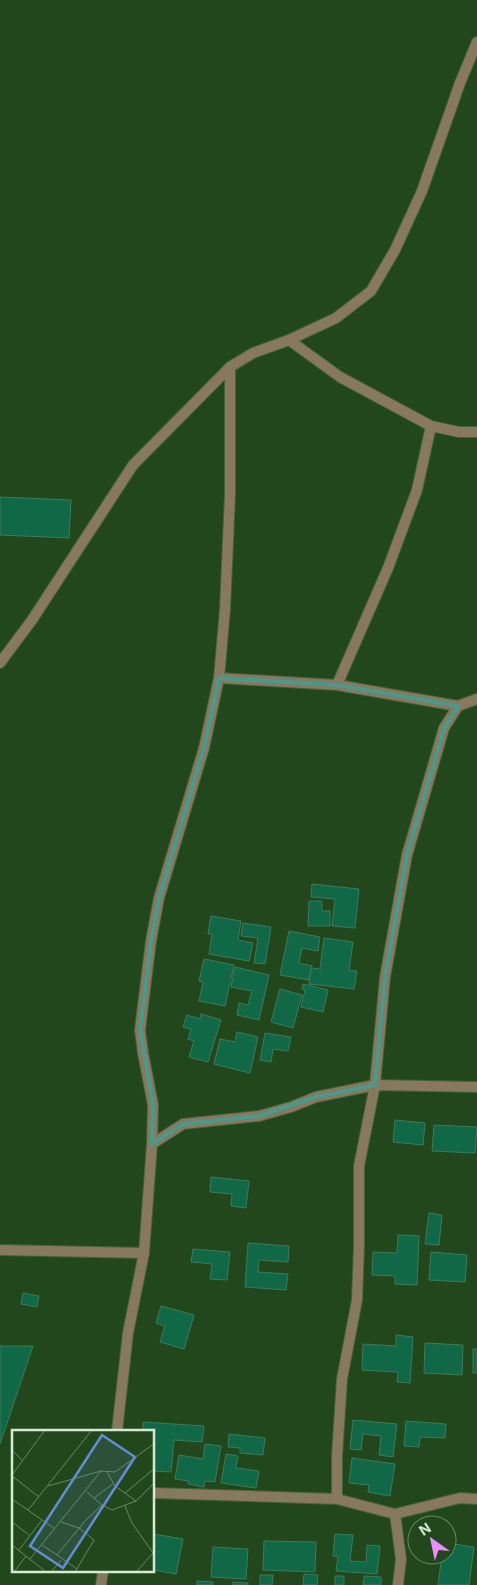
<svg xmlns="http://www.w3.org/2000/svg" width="477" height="1585" font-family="Inter,sans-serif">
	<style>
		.building { fill: #106846; stroke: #3c7b5d }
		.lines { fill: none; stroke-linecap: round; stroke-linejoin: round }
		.minor-casing { stroke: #42643d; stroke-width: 12 }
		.minor { stroke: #88785e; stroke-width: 10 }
		.marked { fill: none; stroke: #4a998c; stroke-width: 4; stroke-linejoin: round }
		.inset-road { fill: none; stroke: #698865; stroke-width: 1 }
		.view { fill: #668cd5; fill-opacity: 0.15; stroke: #668cd5; stroke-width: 2.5 }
		.inset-edge { fill: none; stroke: #d4ead1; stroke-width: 2.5 }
	</style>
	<rect width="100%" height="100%" fill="#22471d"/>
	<!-- building -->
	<g class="building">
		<polygon points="0,497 71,500 69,538 0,535"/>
		<polygon points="312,884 359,889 355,928 332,926 335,899 311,897"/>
		<polygon points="309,901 322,901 322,911 330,911 330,926 308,926"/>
		<polygon points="211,916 241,921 238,940 253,943 249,961 209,954 212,934 208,934"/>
		<polygon points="243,923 271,927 265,964 254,963 258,938 241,936"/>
		<polygon points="289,931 320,937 318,951 302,948 299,963 312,966 309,980 280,975"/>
		<polygon points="324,938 353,942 349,970 357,971 354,989 309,984 311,968 320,969"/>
		<polygon points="204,959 234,965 225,1006 199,1001 203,982 199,981"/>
		<polygon points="235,967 269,975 259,1020 237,1015 239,1003 248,1005 252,991 231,987"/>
		<polygon points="303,984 328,990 323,1012 301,1007 305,990 302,989"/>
		<polygon points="280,989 302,995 293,1028 271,1022"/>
		<polygon points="201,1014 221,1020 208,1062 189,1057 194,1041 188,1039 191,1029 183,1027 187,1015 200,1019"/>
		<polygon points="237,1032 258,1037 250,1073 214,1064 220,1039 235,1042"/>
		<polygon points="265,1033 291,1037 288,1051 273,1049 271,1062 260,1060"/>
		<polygon points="395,1120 425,1123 423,1145 393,1142"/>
		<polygon points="434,1125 477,1127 475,1153 432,1151"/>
		<polygon points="211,1177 249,1181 246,1208 231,1206 232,1194 210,1192"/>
		<polygon points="429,1213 442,1215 439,1245 425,1244"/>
		<polygon points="398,1235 419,1236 417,1285 395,1284 395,1276 372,1275 373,1252 397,1253"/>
		<polygon points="248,1243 289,1246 288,1262 259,1260 258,1272 288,1274 286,1290 245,1287"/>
		<polygon points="193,1249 230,1252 227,1280 210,1279 212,1264 191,1262"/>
		<polygon points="431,1252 467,1255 465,1282 429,1280"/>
		<polygon points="23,1293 39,1296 37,1307 21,1304"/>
		<polygon points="161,1306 194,1315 184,1349 160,1342 165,1326 156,1323"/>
		<polygon points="396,1335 413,1337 410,1383 397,1382 398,1372 362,1370 363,1344 396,1346"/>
		<polygon points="425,1343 463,1345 462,1375 424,1373"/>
		<polygon points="0,1346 33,1346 0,1444"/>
		<rect x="473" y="1349" width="4" height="24"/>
		<polygon points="353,1420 397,1424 393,1457 379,1455 381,1436 363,1434 361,1450 350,1449"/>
		<polygon points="406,1421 446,1424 445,1438 420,1437 419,1447 404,1446"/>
		<polygon points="143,1422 204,1426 202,1442 174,1440 171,1472 154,1471 154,1431 143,1431"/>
		<polygon points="229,1434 265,1438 263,1455 240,1453 240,1448 228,1447"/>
		<polygon points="205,1444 221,1446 215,1482 205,1481 204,1487 188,1484 189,1481 175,1479 179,1455 203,1459"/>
		<polygon points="226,1454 238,1456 236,1468 259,1471 256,1488 221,1483"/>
		<polygon points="352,1458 395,1464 390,1496 368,1492 369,1485 349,1483"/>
		<polygon points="154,1534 183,1539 176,1574 154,1570"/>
		<polygon points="335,1534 353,1535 350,1561 366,1562 367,1545 380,1546 377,1574 336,1571 338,1557 333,1556"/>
		<polygon points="264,1541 316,1542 315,1572 263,1570"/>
		<polygon points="447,1543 474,1547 469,1585 438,1585 442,1555 447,1555"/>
		<polygon points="213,1547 248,1549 246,1579 211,1577"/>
		<polygon points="304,1574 318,1575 317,1585 303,1585"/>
		<polygon points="260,1575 273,1575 272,1585 260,1585"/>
		<rect x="335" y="1576" width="9" height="9"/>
		<polygon points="364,1576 381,1577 381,1585 363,1585"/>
		<polygon points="197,1581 213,1582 213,1585 197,1585"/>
		<polygon points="233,1582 248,1583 248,1585 233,1585"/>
	</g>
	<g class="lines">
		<defs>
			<g id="minor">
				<polyline points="289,340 340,377 431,426 459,432 477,432"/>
				<polyline points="0,663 32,620 133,465 230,367 253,353 289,340 336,318 371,291 395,250 422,191 460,83 477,42"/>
				<polyline points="219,678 337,685 458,706"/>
				<polyline points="337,685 388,568 417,490 431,426"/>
				<polyline points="477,699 458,706 444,728 407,855 385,977 375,1085 359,1166 359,1246 357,1300 342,1379 337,1456 337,1499 395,1514 460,1498 477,1499"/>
				<polyline points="152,1144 183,1124 259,1116 291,1107 316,1097 375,1085 477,1087"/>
				<polyline points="0,1250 144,1253"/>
				<polyline points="117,1431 128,1333 144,1253 152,1144 153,1105 143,1053 140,1030 151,941 159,898 204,748 219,678 225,609 230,495 230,367"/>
				<polyline points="154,1493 337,1499"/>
				<polyline points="395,1514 401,1559 398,1585"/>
				<polyline points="101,1585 103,1571"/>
			</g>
		</defs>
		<!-- minor casing -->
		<use href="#minor" class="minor-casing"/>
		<!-- minor -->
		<use href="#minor" class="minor"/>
	</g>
	<!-- marked area -->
	<path class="marked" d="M219,678L337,685L458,706L444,728L407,855L385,977L375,1085L316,1097L259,1116L183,1124L152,1144L153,1105L140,1030L151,941L159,898L204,748Z"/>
	<!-- overview -->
	<g transform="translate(12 1430)">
		<rect width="142" height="142" fill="#22471d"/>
		<path class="inset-road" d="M0,20L11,31M95,42L103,56L124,71M0,45L33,0M0,46L27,67M36,56L89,41L103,42L143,13M75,62L90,75M113,63L143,38M82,68L101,54M0,69L43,99M113,76L120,93L141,123M16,80L80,0M0,92L17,105M49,92L67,98L82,110L63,142M0,115L34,142M30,115L45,125M7,120L30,90M18,129L89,41M65,139L45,125L73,91L90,75L100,80L124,71L143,52M2,142L14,126M39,142L49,130M124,142L143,121"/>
		<path class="view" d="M90,5L123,27L51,138L18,116Z"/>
		<rect width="142" height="142" class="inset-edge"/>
	</g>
	<!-- north arrow -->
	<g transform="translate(432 1540) rotate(327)"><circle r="24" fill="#22471d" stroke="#698865"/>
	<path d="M0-4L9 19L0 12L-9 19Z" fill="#eb8dfc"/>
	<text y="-8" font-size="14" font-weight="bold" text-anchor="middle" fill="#d4ead1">N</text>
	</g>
</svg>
